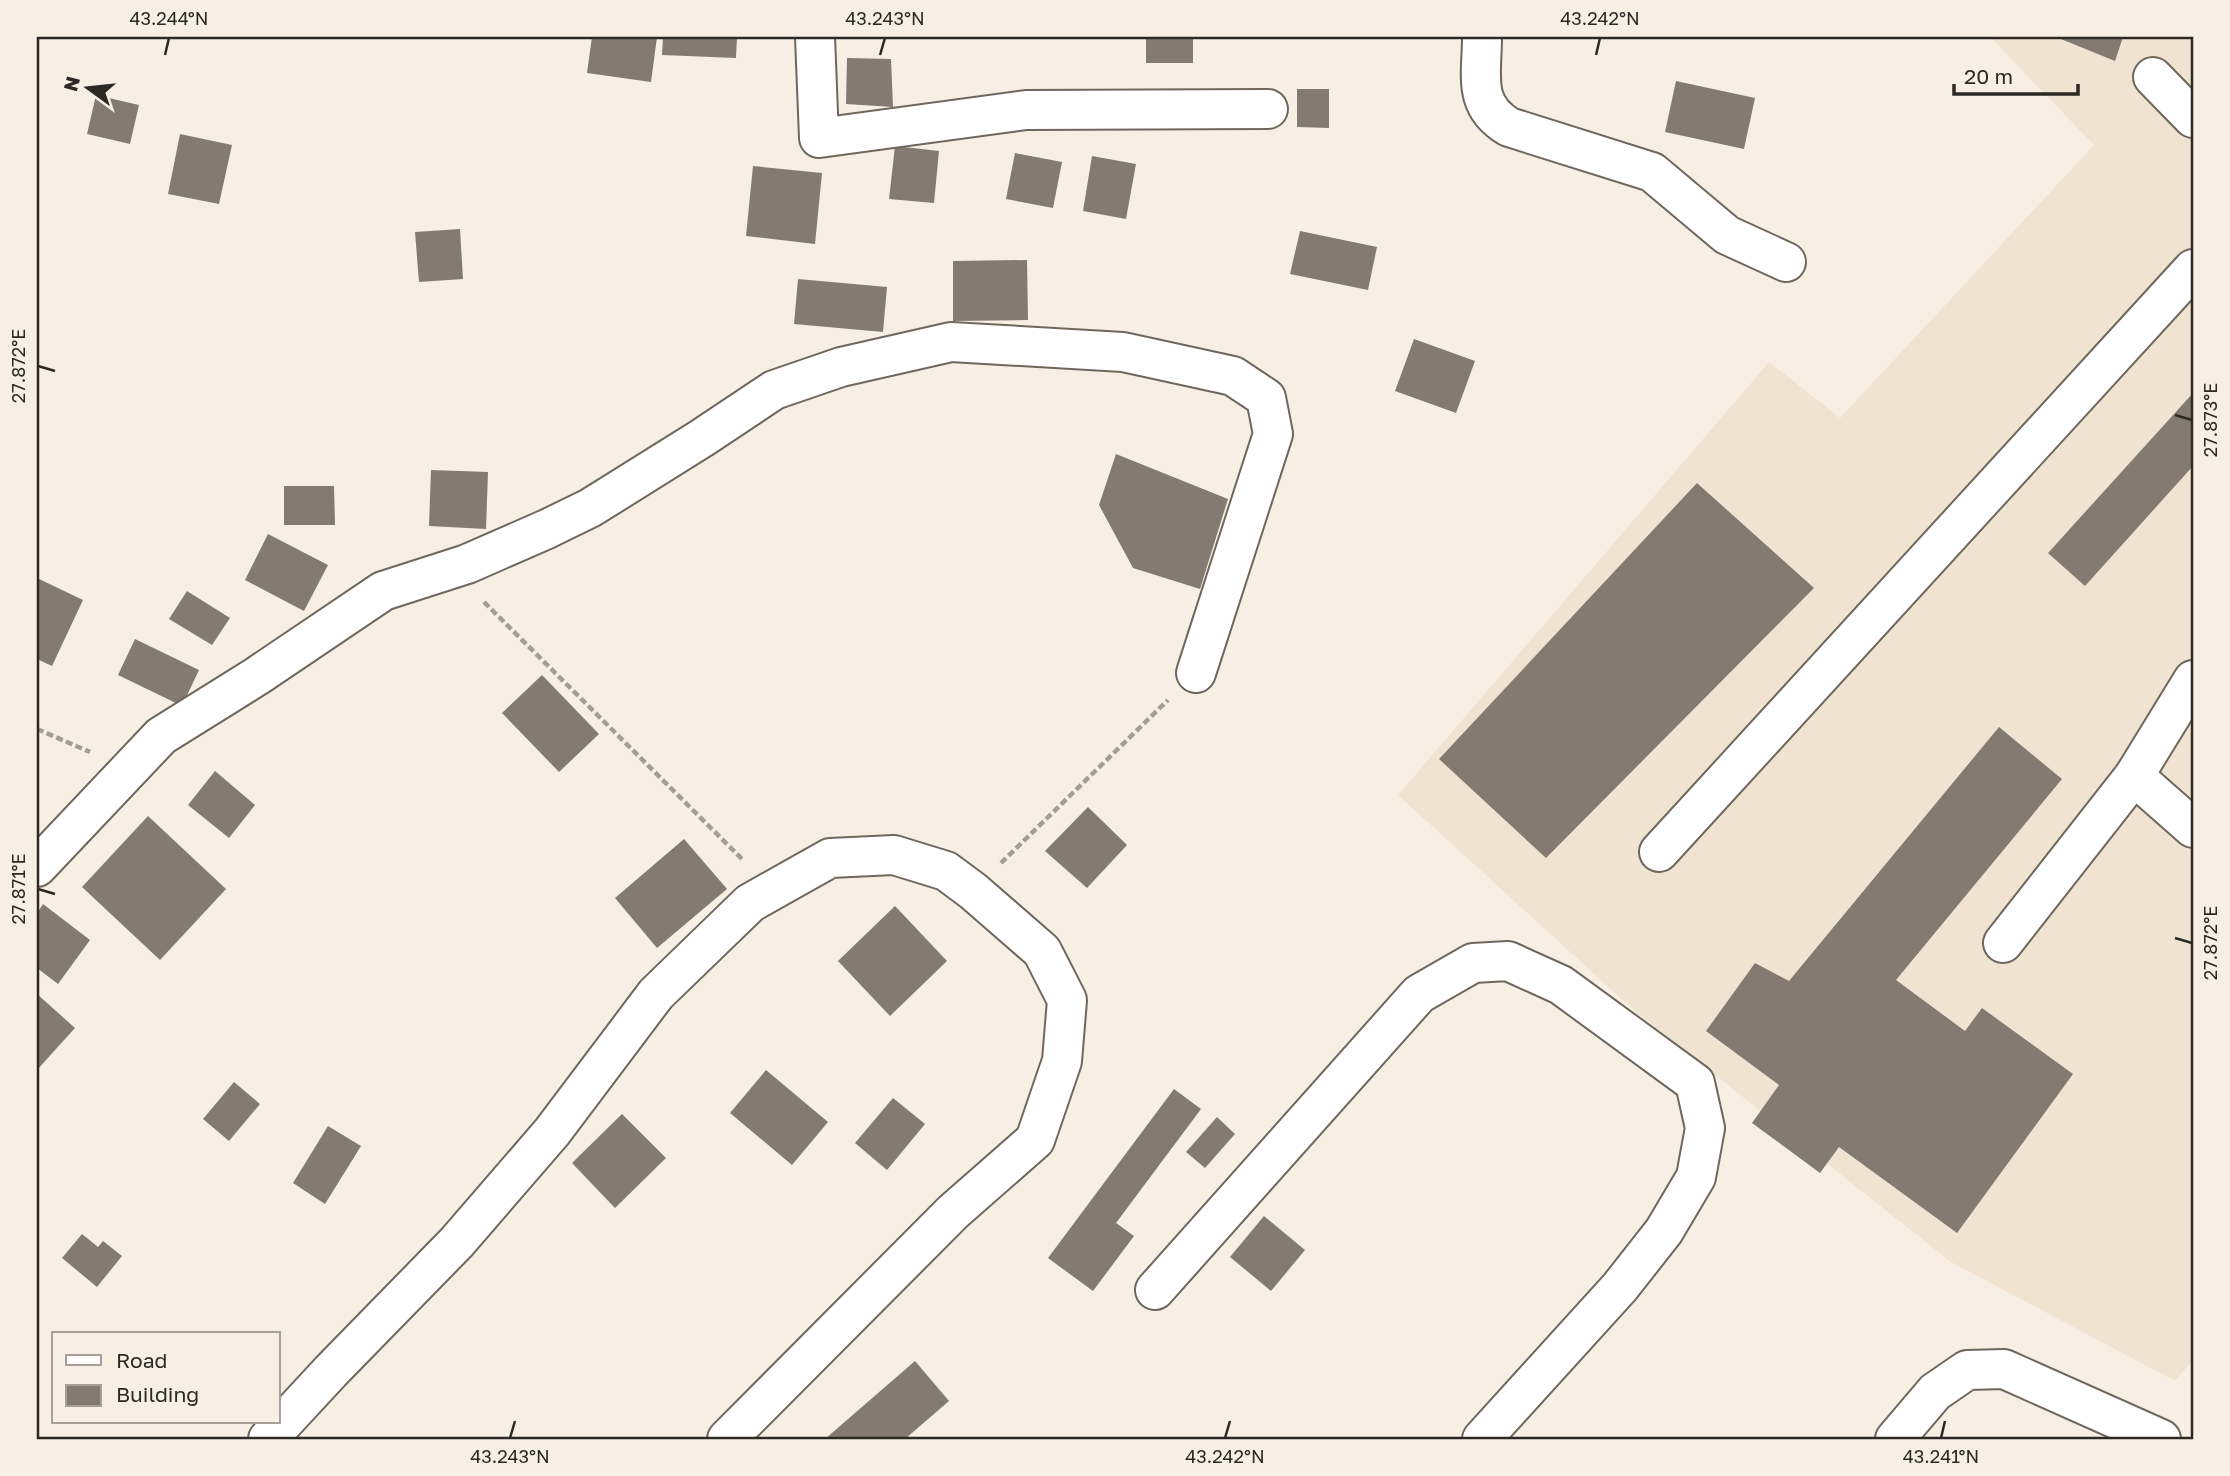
<svg xmlns="http://www.w3.org/2000/svg" width="2230" height="1476" font-family="'Golos Text',sans-serif">
	<style>
		.built { fill: #f0e3d1 }
		.building { fill: #837b71 }
		.lines { fill: none; stroke-linecap: round; stroke-linejoin: round }
		.minor-casing { stroke: #6f675d; stroke-width: 42 }
		.path { stroke: #a39d94; stroke-width: 4.5; stroke-dasharray: 7 3.5; stroke-linecap: butt }
		.minor { stroke: #fff; stroke-width: 38 }
		.ticks { fill: none; stroke: #2c2924; stroke-width: 2.5 }
		.neatline { fill: none; stroke: #2c2924; stroke-width: 2.5 }
		.ticks-label { font-size: 18px; text-anchor: middle; fill: #2c2924 }
	</style>
	<rect width="100%" height="100%" fill="#f7efe3"/>
	<!-- built -->
	<polygon class="built" points="1990,37 2193,37 2193,1360 2175,1381 1951,1262 1637,1013 1398,795 1769,362 1840,418 2094,145"/>
	<!-- building -->
	<g class="building">
		<polygon points="592,37 657,37 651,82 587,73"/>
		<polygon points="663,37 737,37 736,58 662,55"/>
		<rect x="1146" y="37" width="47" height="26"/>
		<polygon points="2056,37 2123,37 2115,61"/>
		<polygon points="847,58 891,59 893,107 846,104"/>
		<polygon points="1676,81 1755,98 1744,149 1665,132"/>
		<polygon points="1297,89 1329,89 1329,128 1297,127"/>
		<polygon points="96,95 139,105 130,144 87,134"/>
		<polygon points="180,134 232,145 219,204 168,194"/>
		<polygon points="895,146 939,151 934,203 889,199"/>
		<polygon points="1015,153 1062,162 1053,208 1006,199"/>
		<polygon points="1092,156 1136,164 1126,219 1083,211"/>
		<polygon points="753,166 822,173 815,244 746,236"/>
		<polygon points="460,229 463,279 419,282 415,232"/>
		<polygon points="1300,231 1377,247 1368,290 1290,274"/>
		<polygon points="1027,260 1028,320 953,321 953,261"/>
		<polygon points="798,279 887,287 883,332 794,324"/>
		<polygon points="1414,339 1475,361 1456,413 1395,391"/>
		<polygon points="2193,393 2193,466 2085,586 2048,553"/>
		<polygon points="1116,454 1228,499 1200,589 1133,568 1099,505"/>
		<polygon points="431,470 488,472 486,529 429,526"/>
		<polygon points="1697,483 1814,588 1546,858 1439,759"/>
		<polygon points="284,486 334,486 335,525 284,525"/>
		<polygon points="268,534 328,565 304,611 245,580"/>
		<polygon points="37,578 83,600 52,666 37,659"/>
		<polygon points="187,591 230,618 212,645 169,619"/>
		<polygon points="135,639 199,670 182,706 118,675"/>
		<polygon points="542,675 599,734 559,772 502,713"/>
		<polygon points="1999,727 2062,779 1896,980 1965,1031 1982,1008 2073,1074 1957,1233 1839,1147 1820,1173 1752,1123 1779,1085 1706,1031 1755,963 1789,981"/>
		<polygon points="215,771 255,805 229,838 188,805"/>
		<polygon points="1088,807 1127,845 1087,888 1045,851"/>
		<polygon points="148,816 226,889 160,960 82,887"/>
		<polygon points="684,839 727,889 657,948 615,898"/>
		<polygon points="43,904 90,940 58,984 37,968 37,913"/>
		<polygon points="895,906 947,961 890,1016 838,961"/>
		<polygon points="37,994 75,1028 37,1070"/>
		<polygon points="766,1070 828,1122 792,1165 730,1113"/>
		<polygon points="234,1082 260,1104 229,1141 203,1119"/>
		<polygon points="1174,1089 1201,1109 1116,1223 1134,1236 1093,1291 1048,1258"/>
		<polygon points="893,1098 925,1124 887,1170 855,1143"/>
		<polygon points="622,1114 666,1158 615,1208 572,1163"/>
		<polygon points="1217,1117 1235,1134 1205,1168 1186,1152"/>
		<polygon points="328,1126 361,1146 325,1204 293,1183"/>
		<polygon points="1264,1216 1305,1250 1271,1291 1230,1257"/>
		<polygon points="82,1234 98,1247 103,1241 122,1256 97,1287 62,1258"/>
		<polygon points="915,1361 949,1401 905,1439 825,1439"/>
	</g>
	<g class="lines">
		<defs>
			<g id="minor">
				<polyline points="815,37 819,138 1026,110 1268,109"/>
				<path d="M1482,37C1482,75 1472,105 1509,127L1652,172L1727,235L1786,262"/>
				<polyline points="2153,77 2193,118"/>
				<polyline points="2134,776 2193,828"/>
				<polyline points="1659,852 2193,269"/>
				<polyline points="37,867 161,736 257,676 383,591 467,564 547,529 590,508 702,438 774,390 841,367 951,342 1123,352 1233,376 1266,398 1273,434 1196,673"/>
				<polyline points="2003,943 2134,776 2193,680"/>
				<polyline points="1155,1290 1419,994 1473,963 1508,961 1561,985 1695,1083 1705,1128 1696,1177 1664,1231 1620,1287 1482,1439"/>
				<polyline points="268,1439 331,1371 457,1242 552,1132 656,994 750,903 830,858 894,855 946,871 973,891 1042,951 1067,1000 1062,1061 1035,1140 953,1212 727,1439"/>
				<polyline points="1895,1439 1935,1392 1967,1370 2004,1369 2161,1439"/>
			</g>
		</defs>
		<!-- minor casing -->
		<use href="#minor" class="minor-casing"/>
		<!-- path -->
		<g class="path">
			<polyline points="484,602 743,860"/>
			<polyline points="37,729 90,752"/>
			<polyline points="1001,863 1168,700"/>
		</g>
		<!-- minor -->
		<use href="#minor" class="minor"/>
	</g>
	<!-- ticks -->
	<path class="ticks" d="M165,55L169,38M880,55L885,38M1596,55L1600,38M38,366L55,371M2175,415L2192,420M38,889L55,894M2175,938L2192,943M510,1438L515,1421M1225,1438L1230,1421M1941,1438L1945,1421"/>
	<!-- border -->
	<rect width="2230" height="1476" fill="none" stroke="#f7efe3" stroke-width="77"/>
	<!-- legend -->
	<rect x="52" y="1332" width="228" height="91" fill="#f7efe3" stroke="#a6a097" stroke-width="2"/>
	<rect x="66" y="1355" width="35" height="10" fill="#ffffff" stroke="#a6a097" stroke-width="2"/>
	<text x="116" y="1368" font-size="21" fill="#2c2924">Road</text>
	<rect x="66" y="1385" width="35" height="21" fill="#837b71" stroke="#a6a097" stroke-width="2"/>
	<text x="116" y="1402" font-size="21" fill="#2c2924">Building</text>
	<!-- north arrow -->
	<g transform="translate(88 88) rotate(285)" stroke="#f7efe3" stroke-width="5" paint-order="stroke">
	<path d="M0-5L12 26L0 18L-12 26Z" fill="#2c2924"/>
	<text y="-10" font-size="19" font-weight="bold" text-anchor="middle" fill="#2c2924">N</text>
	</g>
	<!-- scale -->
	<path d="M1954 84v10h124v-10" fill="none" stroke="#2c2924" stroke-width="3.5"/>
	<text x="1964" y="84" font-size="21" fill="#2c2924" stroke="#f7efe3" stroke-width="5" paint-order="stroke">20 m</text>
	<rect x="38" y="38" width="2154" height="1400" class="neatline"/>
	<g class="ticks-label">
		<text x="169" y="25">43.244°N</text>
		<text x="885" y="25">43.243°N</text>
		<text x="1600" y="25">43.242°N</text>
		<text transform="translate(19 366) rotate(-90)" y="6">27.872°E</text>
		<text transform="translate(2211 420) rotate(-90)" y="6">27.873°E</text>
		<text transform="translate(19 889) rotate(-90)" y="6">27.871°E</text>
		<text transform="translate(2211 943) rotate(-90)" y="6">27.872°E</text>
		<text x="510" y="1463">43.243°N</text>
		<text x="1225" y="1463">43.242°N</text>
		<text x="1941" y="1463">43.241°N</text>
	</g>
</svg>
